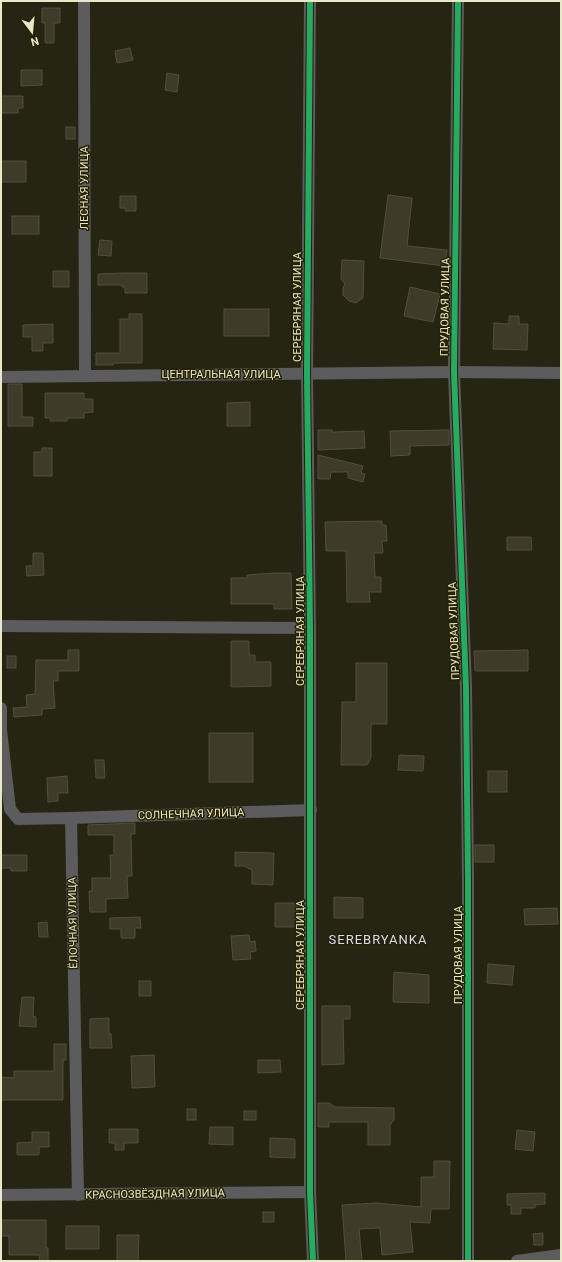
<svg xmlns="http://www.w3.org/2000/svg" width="562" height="1262" font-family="Roboto,sans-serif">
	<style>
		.building { fill: #3e3c28; stroke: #514f3c }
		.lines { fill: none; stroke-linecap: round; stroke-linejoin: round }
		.street { stroke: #5c5b5e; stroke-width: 12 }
		.cycleway-casing { stroke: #252202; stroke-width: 8 }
		.cycleway { stroke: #26ab63; stroke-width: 6 }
		.labels { text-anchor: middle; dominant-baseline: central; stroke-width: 3; stroke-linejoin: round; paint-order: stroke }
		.street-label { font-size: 11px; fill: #eae8c9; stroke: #252202 }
		.quarter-label { font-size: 13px; letter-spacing: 1px; fill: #d9daf7; stroke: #252202 }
	</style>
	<rect width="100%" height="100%" fill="#262513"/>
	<!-- building -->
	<g class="building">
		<polygon points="42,8 60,8 60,23 54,23 54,43 45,43 45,23 42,23"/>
		<polygon points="130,48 133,60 117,63 115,51"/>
		<polygon points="21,70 42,70 42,85 21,86"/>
		<polygon points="167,73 179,75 177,92 165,90"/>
		<polygon points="1,96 23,96 23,108 18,108 18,113 1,113"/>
		<rect x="66" y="127" width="9" height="12"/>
		<rect x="1" y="161" width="25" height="21"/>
		<polygon points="388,195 412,198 407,246 447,250 445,266 380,258"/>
		<polygon points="120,196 136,196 136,211 125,211 125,208 120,208"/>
		<rect x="12" y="216" width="27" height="18"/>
		<polygon points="100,240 112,241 111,256 98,255"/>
		<polygon points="342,260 364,261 363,298 356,303 349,301 343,295 343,288 345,284 341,279"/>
		<rect x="53" y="271" width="16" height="16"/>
		<polygon points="125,273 147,273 147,293 125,293 125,287 122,287 122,285 98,285 98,274"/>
		<polygon points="410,287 440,294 433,322 404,316"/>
		<rect x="224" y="309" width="45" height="27"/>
		<polygon points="129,314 142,314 142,363 113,363 113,365 96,365 96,353 120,353 120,319 129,319"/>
		<polygon points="509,316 519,316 519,324 528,324 527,350 493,349 494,323 509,324"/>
		<polygon points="53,324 53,343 43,343 43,351 32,351 32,337 23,337 23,325"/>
		<polygon points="8,384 22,384 22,417 33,417 33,426 8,426"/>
		<polygon points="45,393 84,393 84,399 93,399 93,412 84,413 84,418 67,418 67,421 50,421 51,418 45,418"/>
		<polygon points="250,402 250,426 227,426 227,403"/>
		<polygon points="318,430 332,430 332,432 364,431 365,448 318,450"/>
		<polygon points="449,430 449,445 410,446 410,455 391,456 390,431"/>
		<polygon points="42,448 52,448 52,476 34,476 34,452 42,452"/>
		<polygon points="318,455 363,466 361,473 365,474 363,482 348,478 348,472 331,472 330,479 318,479"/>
		<polygon points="382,521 382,525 386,525 387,541 382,541 383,553 374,553 375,577 381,577 381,592 369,592 370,602 347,602 346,551 326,551 325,522"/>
		<polygon points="507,537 531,537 532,550 507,550"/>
		<polygon points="33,553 43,553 44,575 27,576 26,566 33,566"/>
		<polygon points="275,573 291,573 292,609 274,609 274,604 231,604 231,578 247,578 247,575"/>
		<polygon points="231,641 249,641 249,655 255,655 255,662 271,662 271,686 231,687"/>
		<polygon points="68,650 79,650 79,671 58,671 58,681 53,681 55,708 42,709 42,715 14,717 13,708 27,707 26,695 35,694 36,660 68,660"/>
		<polygon points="528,650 528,671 475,671 474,651"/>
		<rect x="7" y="656" width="9" height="12"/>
		<polygon points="356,663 387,663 387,724 371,724 371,758 367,765 341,765 342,702 356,702"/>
		<rect x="209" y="733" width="44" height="49"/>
		<polygon points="399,755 424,756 423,771 398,770"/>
		<polygon points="95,760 104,760 105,778 96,778"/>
		<rect x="488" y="771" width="19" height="21"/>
		<polygon points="67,776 68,793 58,793 58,801 48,802 47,778"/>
		<polygon points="135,823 135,834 131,834 132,876 127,876 128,898 106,899 106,912 90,912 89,891 92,891 92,878 111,878 110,855 114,855 114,835 88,835 88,825"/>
		<rect x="475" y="845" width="19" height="17"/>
		<polygon points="235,852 274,853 273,885 252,884 252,870 244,866 235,866"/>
		<polygon points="1,855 27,855 27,871 11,871 11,868 1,868"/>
		<polygon points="334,897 363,898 363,918 334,918"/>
		<polygon points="275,903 298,903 297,927 275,927"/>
		<polygon points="557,908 558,924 525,925 524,909"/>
		<polygon points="140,917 141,928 135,928 135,938 121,938 121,929 110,929 110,918"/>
		<polygon points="47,922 48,937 39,937 38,923"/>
		<polygon points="249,935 250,942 255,941 256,951 250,952 251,959 233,960 231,936"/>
		<polygon points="488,964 514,966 512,985 487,983"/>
		<polygon points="394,972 429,975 429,1003 393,1002"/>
		<rect x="139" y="981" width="12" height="15"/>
		<polygon points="22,997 34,997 33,1016 36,1017 36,1027 19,1026"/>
		<polygon points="322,1006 350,1006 350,1019 343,1019 344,1064 322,1065"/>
		<polygon points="109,1018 109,1034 111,1034 112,1048 90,1048 90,1019"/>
		<polygon points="54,1044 66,1044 66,1060 63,1060 63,1100 1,1100 1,1077 14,1078 14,1071 54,1071"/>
		<polygon points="154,1055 155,1087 132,1088 131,1056"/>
		<polygon points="258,1060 280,1060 281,1072 258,1073"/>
		<polygon points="318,1103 329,1103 335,1107 394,1108 394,1120 390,1125 390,1145 368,1145 368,1122 329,1122 329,1127 318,1127"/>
		<rect x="187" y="1109" width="9" height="11"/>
		<rect x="244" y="1111" width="12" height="9"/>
		<polygon points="210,1127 233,1127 233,1145 209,1144"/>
		<polygon points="109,1129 138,1129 138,1143 124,1143 124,1150 115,1150 115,1143 109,1143"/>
		<polygon points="517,1130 535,1132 533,1151 515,1149"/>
		<polygon points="32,1132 49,1132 49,1147 39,1147 39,1155 17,1155 17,1143 32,1142"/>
		<polygon points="270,1138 295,1139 295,1158 270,1157"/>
		<polygon points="434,1161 450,1161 449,1209 431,1209 430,1223 410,1222 413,1252 382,1255 380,1228 359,1229 362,1261 346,1261 342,1205 376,1203 421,1207 421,1177 434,1177"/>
		<polygon points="545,1193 545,1204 535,1205 535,1208 521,1208 521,1214 511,1214 511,1205 507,1205 507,1194"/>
		<rect x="263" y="1212" width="11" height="10"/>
		<polygon points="2,1220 46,1220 46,1248 48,1248 48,1261 40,1261 39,1255 9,1255 9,1236 2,1236"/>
		<rect x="66" y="1226" width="33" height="23"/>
		<polygon points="543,1233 543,1245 534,1245 533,1234"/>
		<polygon points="117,1235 139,1235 138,1261 117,1261"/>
	</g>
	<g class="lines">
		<!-- street -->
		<g class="street">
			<polyline points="84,1 85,375"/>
			<polyline points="310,1 307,374 310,628 310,1192 313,1261"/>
			<polyline points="458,1 454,372 466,688 468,882 468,1261"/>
			<polyline points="1,377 454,372 561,373"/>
			<polyline points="1,626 310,628"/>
			<polyline points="1,708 1,730 10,809 18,819 71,818 78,1195"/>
			<polyline points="71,818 311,810"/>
			<polyline points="1,1195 310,1192"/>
			<polyline points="517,1261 561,1255"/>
		</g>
		<defs>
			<g id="cycleway">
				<polyline points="310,1 307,374 310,628 310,1192 313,1261"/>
				<polyline points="458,1 454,372 466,688 468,882 468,1261"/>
			</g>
		</defs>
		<!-- cycleway casing -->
		<use href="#cycleway" class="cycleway-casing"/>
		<!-- cycleway -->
		<use href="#cycleway" class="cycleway"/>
	</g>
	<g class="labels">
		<!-- street labels -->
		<g class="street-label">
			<text transform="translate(84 188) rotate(-90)">ЛЕСНАЯ УЛИЦА</text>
			<text transform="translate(297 307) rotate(-90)">СЕРЕБРЯНАЯ УЛИЦА</text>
			<text transform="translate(445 307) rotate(-89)">ПРУДОВАЯ УЛИЦА</text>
			<text x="221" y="374">ЦЕНТРАЛЬНАЯ УЛИЦА</text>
			<text transform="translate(300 631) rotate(-90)">СЕРЕБРЯНАЯ УЛИЦА</text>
			<text transform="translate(454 631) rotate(-92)">ПРУДОВАЯ УЛИЦА</text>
			<text transform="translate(191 814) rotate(-2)">СОЛНЕЧНАЯ УЛИЦА</text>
			<text transform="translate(73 923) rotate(-91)">ЁЛОЧНАЯ УЛИЦА</text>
			<text transform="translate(300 955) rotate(-90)">СЕРЕБРЯНАЯ УЛИЦА</text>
			<text transform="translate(458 955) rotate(-90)">ПРУДОВАЯ УЛИЦА</text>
			<text transform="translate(155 1194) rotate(-1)">КРАСНОЗВЁЗДНАЯ УЛИЦА</text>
		</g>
		<!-- quarter labels -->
		<g class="quarter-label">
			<text x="378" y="939">SEREBRYANKA</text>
		</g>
	</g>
	<!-- border -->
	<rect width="562" height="1262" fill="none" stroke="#eae8c9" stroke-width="4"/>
	<!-- north arrow -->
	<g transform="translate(32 32) rotate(164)" stroke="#252202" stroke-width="3" paint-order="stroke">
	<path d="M0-3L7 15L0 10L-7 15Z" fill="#eae8c9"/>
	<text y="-6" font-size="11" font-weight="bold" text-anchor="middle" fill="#eae8c9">N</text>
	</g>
</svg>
